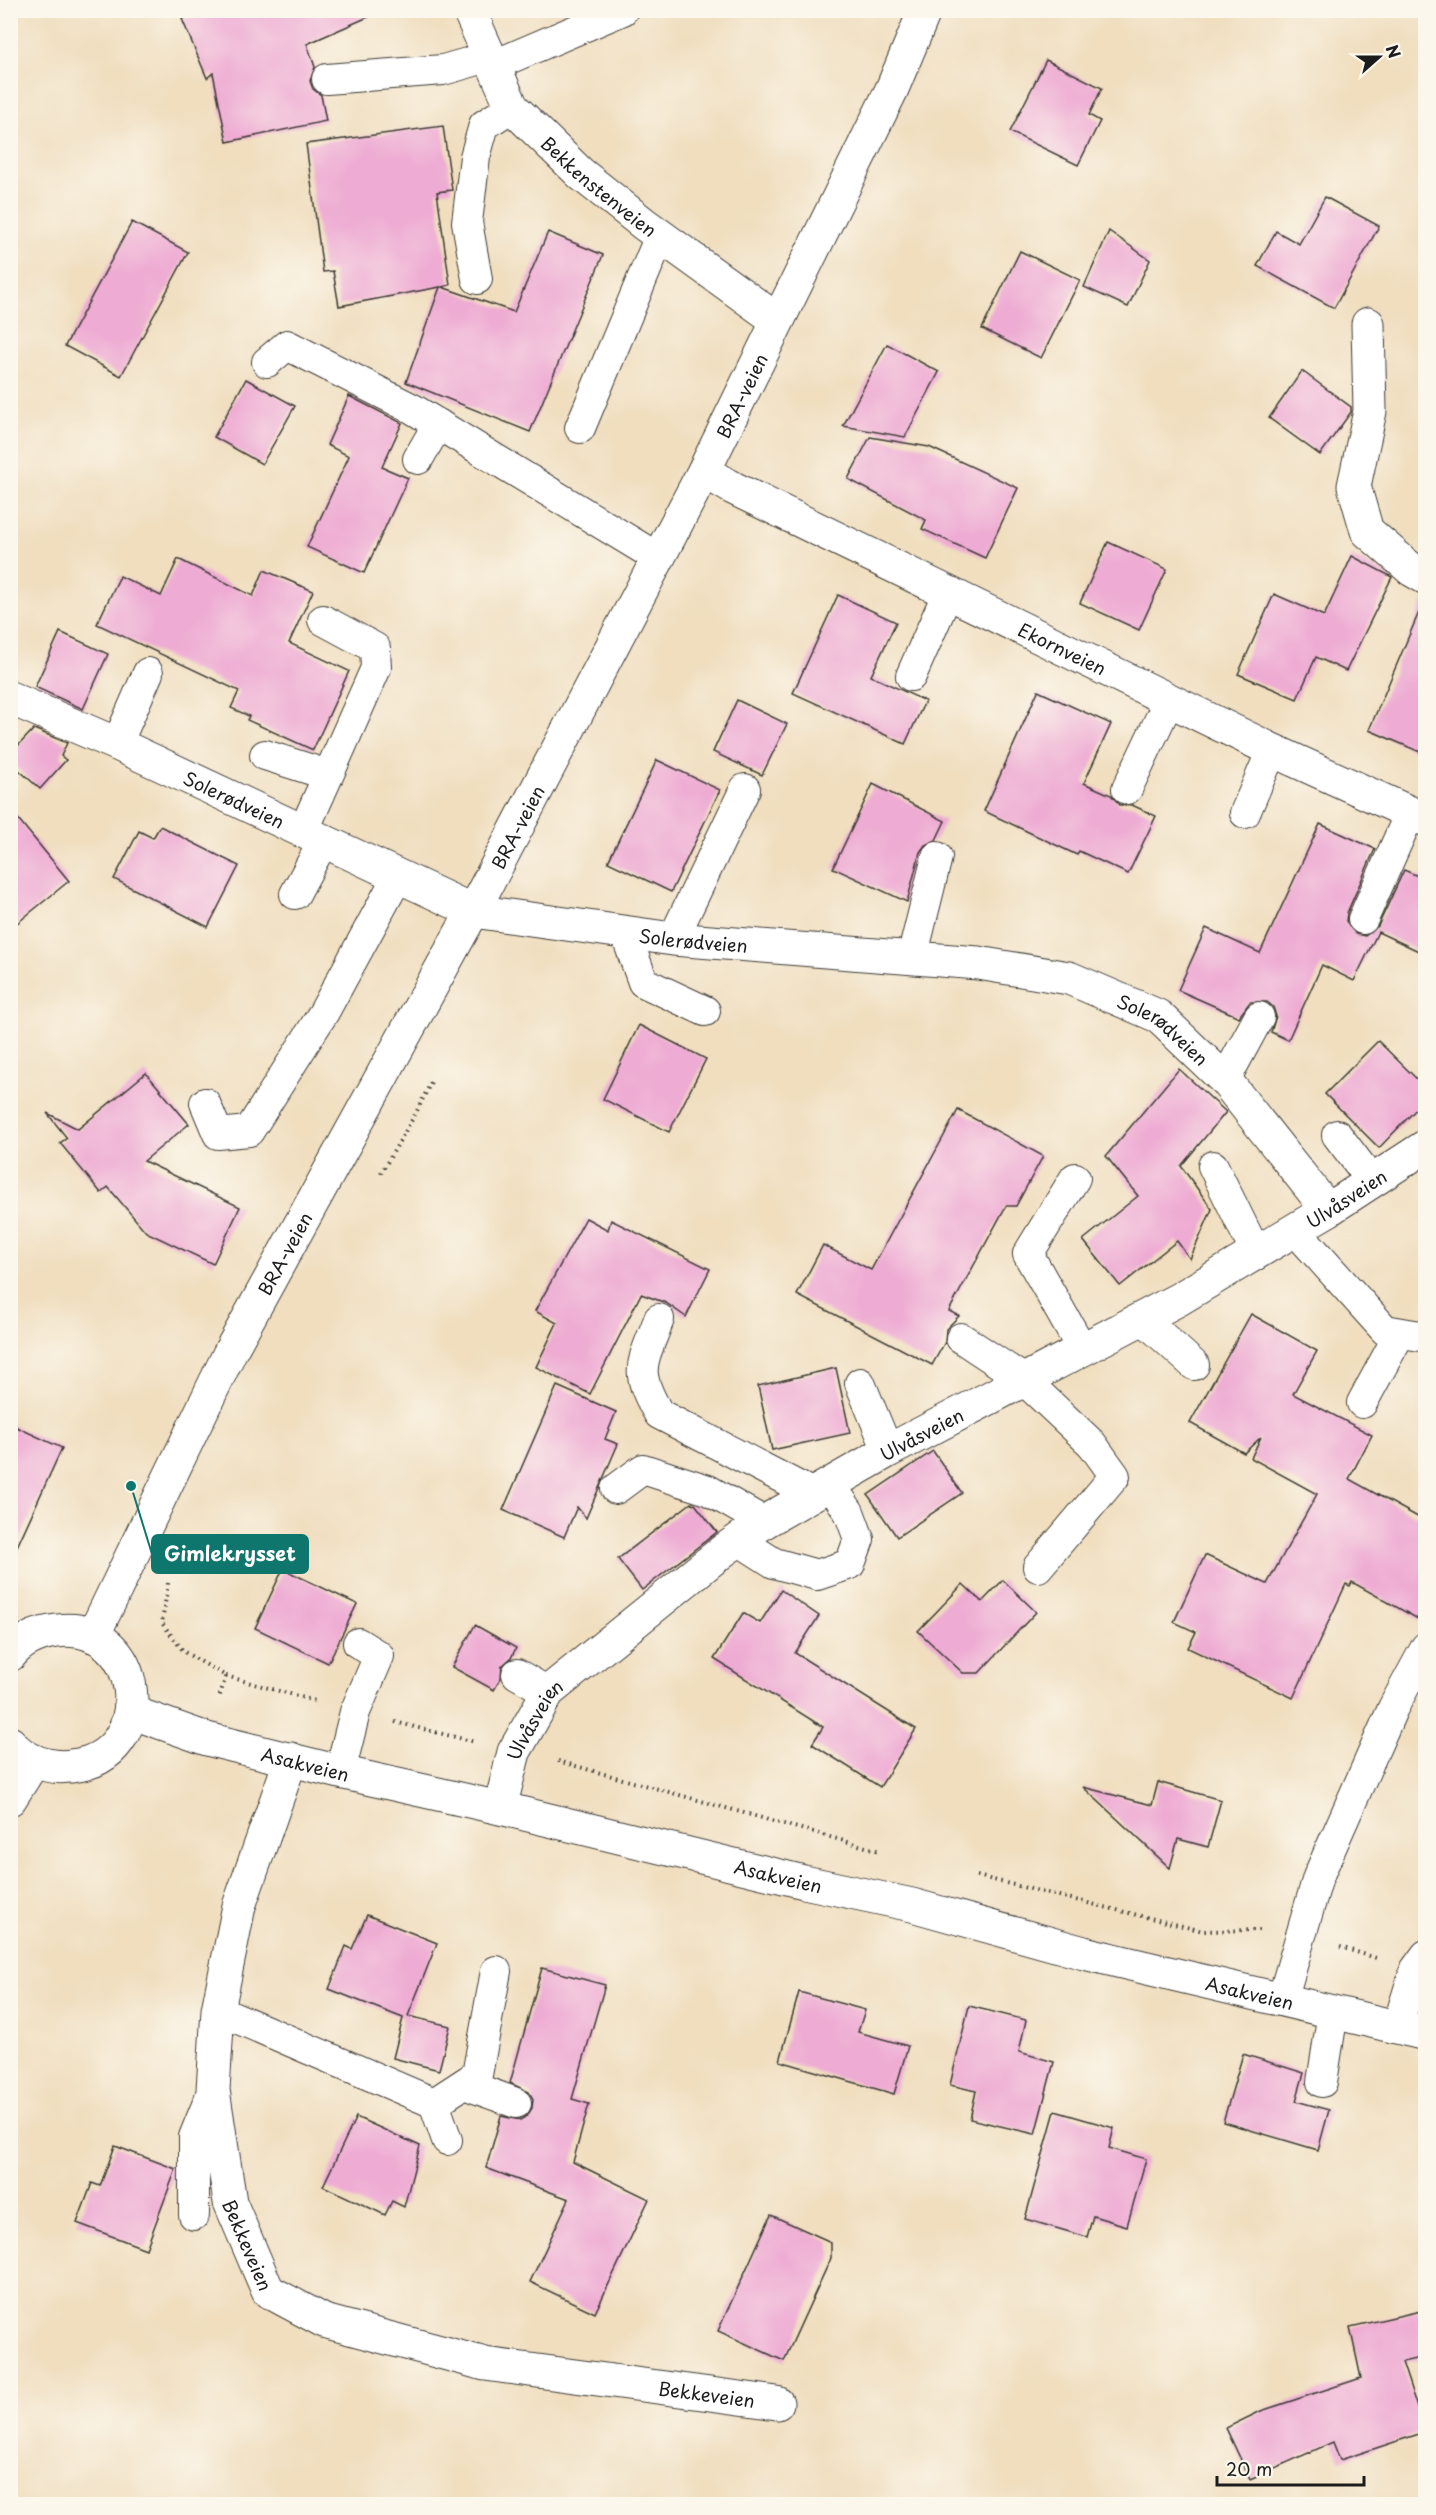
<svg xmlns="http://www.w3.org/2000/svg" width="1436" height="2515" font-family="'Playpen Sans',sans-serif">
	<style>
		.building { fill: #eeabd3 }
		.lines { fill: none; stroke-linecap: round; stroke-linejoin: round }
		.lane-casing { stroke: #3c3934; stroke-width: 32 }
		.street-casing { stroke: #3c3934; stroke-width: 35 }
		.secondary-casing { stroke: #3c3934; stroke-width: 35 }
		.path { stroke: #3c3934; stroke-width: 4; stroke-dasharray: 1.5 4.5; stroke-linecap: butt }
		.lane { stroke: #fff; stroke-width: 30 }
		.street { stroke: #fff; stroke-width: 33 }
		.secondary { stroke: #fff; stroke-width: 33 }
		.labels { text-anchor: middle; dominant-baseline: central; stroke-width: 4.5; stroke-linejoin: round; paint-order: stroke }
		.street-label { font-size: 18px; fill: #1c1c1c; stroke: #fbf7ec }
		.leader { fill: none; stroke: #0f766e; stroke-width: 2 }
		.callout-dot { fill: #0f766e; stroke: #fbf7ec; stroke-width: 2 }
		.callout { fill: #0f766e; stroke: #0f766e; stroke-width: 2 }
		.callout-label { font-size: 20px; text-anchor: middle; font-weight: bold; fill: #fff }
	</style>
	<rect width="100%" height="100%" fill="#fbf7ec"/>
	<filter id="ink" filterUnits="userSpaceOnUse"><feTurbulence type="fractalNoise" baseFrequency=".0167" numOctaves="2"/><feDisplacementMap in="SourceGraphic" scale="12" xChannelSelector="R" yChannelSelector="G"/><feConvolveMatrix kernelMatrix="1 2 1 2 8 2 1 2 1" color-interpolation-filters="sRGB"/></filter>
	<filter id="wash" filterUnits="userSpaceOnUse"><feTurbulence type="fractalNoise" baseFrequency=".008" numOctaves="4" result="noise"/><feDisplacementMap in="SourceGraphic" scale="24" xChannelSelector="R" yChannelSelector="G"/><feGaussianBlur stdDeviation="1.35" result="paint"/><feColorMatrix in="noise" values="0 0 0 0 0 0 0 0 0 0 0 0 0 0 0 0 0 1.4 0 .05"/><feComposite in="paint" operator="in"/></filter>
	<g filter="url(#wash)">
		<rect width="100%" height="100%" fill="#f0debf"/>
		<g id="blocks">
			<!-- building -->
			<g class="building">
				<polygon points="202,10 384,10 307,44 315,67 310,81 313,89 321,95 326,121 227,142 213,73 207,78 182,19"/>
				<polygon points="1046,60 1102,88 1089,115 1100,121 1078,165 1010,132"/>
				<polygon points="443,126 452,190 437,192 450,285 442,287 514,312 548,232 603,255 530,432 406,382 440,287 339,306 333,271 323,272 306,144"/>
				<polygon points="1325,197 1379,226 1334,308 1257,266 1276,231 1299,244"/>
				<polygon points="132,222 188,252 121,376 65,346"/>
				<polygon points="1109,231 1150,260 1128,307 1084,287"/>
				<polygon points="1020,251 1080,280 1041,358 982,329"/>
				<polygon points="887,344 939,372 905,437 843,426"/>
				<polygon points="1302,371 1351,407 1351,412 1320,455 1269,418"/>
				<polygon points="246,379 295,406 262,464 214,437"/>
				<polygon points="349,396 402,423 382,467 408,478 364,573 307,547 349,456 327,445"/>
				<polygon points="870,437 929,447 1018,488 985,558 922,529 926,520 848,479"/>
				<polygon points="1108,542 1167,569 1139,630 1080,603"/>
				<polygon points="1352,556 1392,577 1346,671 1316,657 1297,699 1238,674 1274,594 1324,616"/>
				<polygon points="178,559 253,596 264,570 313,591 289,643 349,671 313,750 247,720 249,716 231,708 239,691 97,624 120,576 161,596"/>
				<polygon points="838,595 896,622 871,676 925,701 905,744 793,693"/>
				<polygon points="1425,598 1425,754 1369,730"/>
				<polygon points="60,632 108,654 83,709 35,687"/>
				<polygon points="1038,691 1111,724 1084,783 1111,795 1120,805 1132,805 1156,816 1128,874 1079,851 1077,855 984,811"/>
				<polygon points="737,700 787,724 762,775 713,752"/>
				<polygon points="34,729 67,743 61,756 66,760 40,789 10,762 10,754"/>
				<polygon points="657,760 720,790 671,892 608,862"/>
				<polygon points="873,784 945,821 936,840 925,845 920,852 907,902 833,868"/>
				<polygon points="10,809 69,881 10,929"/>
				<polygon points="1320,824 1375,849 1347,913 1346,921 1356,934 1365,936 1378,926 1404,870 1425,879 1425,954 1378,932 1354,981 1322,965 1288,1040 1271,1032 1276,1016 1273,1007 1267,1002 1250,1002 1239,1017 1178,990 1206,928 1260,953"/>
				<polygon points="160,826 239,866 208,927 114,879 139,831 153,838"/>
				<polygon points="639,1025 706,1059 669,1132 603,1099"/>
				<polygon points="1378,1041 1425,1087 1425,1100 1379,1148 1325,1094"/>
				<polygon points="1179,1069 1226,1112 1181,1166 1212,1209 1190,1259 1177,1241 1120,1286 1083,1240 1138,1196 1106,1156"/>
				<polygon points="146,1073 189,1124 144,1161 240,1207 213,1264 146,1232 108,1187 101,1193 60,1143 67,1138 47,1113 78,1129"/>
				<polygon points="958,1110 1043,1156 1016,1206 1006,1206 949,1311 959,1316 946,1329 945,1342 932,1365 797,1295 823,1245 871,1270"/>
				<polygon points="586,1218 608,1230 611,1220 710,1269 686,1317 666,1303 641,1294 590,1394 536,1367 557,1323 535,1311"/>
				<polygon points="1251,1314 1317,1351 1293,1394 1372,1435 1349,1479 1425,1521 1425,1623 1352,1582 1350,1586 1346,1584 1293,1698 1188,1648 1196,1632 1174,1622 1205,1555 1267,1584 1317,1494 1251,1458 1261,1437 1244,1453 1190,1423"/>
				<polygon points="836,1368 850,1433 772,1450 758,1386"/>
				<polygon points="557,1386 616,1412 605,1439 618,1444 586,1518 577,1507 564,1537 503,1510"/>
				<polygon points="10,1424 62,1448 10,1562"/>
				<polygon points="933,1451 962,1493 897,1537 868,1495"/>
				<polygon points="691,1503 695,1504 717,1532 642,1590 618,1559"/>
				<polygon points="283,1569 357,1604 328,1663 255,1628"/>
				<polygon points="1003,1580 1036,1612 979,1673 963,1673 918,1631 963,1584 982,1602"/>
				<polygon points="781,1590 819,1616 795,1653 916,1729 880,1787 812,1744 823,1727 714,1659 743,1613 760,1623"/>
				<polygon points="475,1625 516,1648 511,1658 502,1666 501,1678 494,1690 452,1667"/>
				<polygon points="1158,1782 1221,1800 1208,1847 1178,1839 1170,1868 1083,1787 1152,1805"/>
				<polygon points="367,1915 437,1943 408,2016 450,2026 439,2070 393,2058 403,2018 329,1989 346,1946 352,1949"/>
				<polygon points="542,1968 605,1985 572,2099 589,2104 573,2162 649,2199 595,2313 530,2282 569,2199 486,2168 501,2116 520,2120 527,2116 532,2108 533,2099 529,2092 510,2083"/>
				<polygon points="799,1992 865,2010 858,2032 908,2046 894,2094 780,2061"/>
				<polygon points="969,2006 1026,2020 1019,2052 1054,2062 1035,2134 970,2119 976,2091 950,2085"/>
				<polygon points="1243,2054 1304,2073 1296,2101 1329,2110 1318,2150 1223,2122"/>
				<polygon points="1055,2111 1114,2128 1109,2148 1146,2159 1127,2226 1093,2216 1087,2237 1025,2219"/>
				<polygon points="356,2117 420,2146 404,2207 392,2201 385,2215 323,2186"/>
				<polygon points="115,2146 176,2169 146,2249 77,2223 92,2183 100,2186"/>
				<polygon points="771,2215 831,2242 831,2258 784,2361 718,2331"/>
				<polygon points="1425,2310 1425,2357 1402,2362 1425,2432 1340,2460 1333,2442 1250,2479 1226,2428 1261,2411 1361,2378 1350,2327"/>
			</g>
		</g>
	</g>
	<g filter="url(#ink)">
		<use href="#blocks" fill-opacity="0" stroke="#3c3934" stroke-width="1.5"/>
		<g class="lines">
			<defs>
				<g id="lane">
					<polyline points="492,66 623,10"/>
					<polyline points="327,79 443,70 488,57"/>
					<polyline points="477,279 467,222 475,157 484,125 512,107"/>
					<polyline points="267,362 287,345 413,409 658,558"/>
					<polyline points="580,428 660,236"/>
					<polyline points="418,459 438,424"/>
					<polyline points="911,676 948,592"/>
					<polyline points="117,744 148,673"/>
					<polyline points="265,755 328,775"/>
					<polyline points="1127,789 1169,700"/>
					<polyline points="1245,813 1272,750"/>
					<polyline points="303,832 376,668 375,648 323,620"/>
					<polyline points="295,894 323,842"/>
					<polyline points="1363,919 1410,813"/>
					<polyline points="625,932 643,982 705,1011"/>
					<polyline points="673,939 745,789"/>
					<polyline points="912,958 937,857"/>
					<polyline points="1225,1080 1259,1017"/>
					<polyline points="205,1103 218,1134 249,1131 324,1012 398,876"/>
					<polyline points="1337,1135 1372,1181"/>
					<polyline points="1213,1166 1256,1253"/>
					<polyline points="1075,1178 1028,1254 1082,1349"/>
					<polyline points="1295,1230 1385,1330 1426,1337"/>
					<polyline points="1142,1318 1194,1365"/>
					<path d="M659,1319C642,1365 633,1369 659,1414L813,1494"/>
					<polyline points="961,1338 1023,1379 1092,1444 1115,1476 1038,1567"/>
					<polyline points="860,1383 888,1451"/>
					<polyline points="1362,1403 1400,1333"/>
					<polyline points="616,1489 643,1469 708,1490 764,1522"/>
					<polyline points="738,1540 774,1563 817,1575 850,1564 859,1539 849,1512 830,1484"/>
					<polyline points="517,1674 548,1692"/>
					<polyline points="340,1772 355,1712 379,1656 358,1643"/>
					<polyline points="1282,2000 1318,1877 1393,1708 1426,1647"/>
					<polyline points="218,2010 434,2103 477,2075 496,1971"/>
					<polyline points="1397,2028 1415,1970 1426,1955"/>
					<polyline points="1322,2082 1333,2012"/>
					<polyline points="464,2084 516,2103"/>
					<polyline points="434,2103 447,2140"/>
					<polyline points="194,2215 194,2137 213,2090"/>
				</g>
				<g id="street">
					<path id="s1" d="M469,10L512,107L581,174L644,224L777,320"/>
					<polyline points="1368,324 1370,411 1354,486 1367,531 1412,570 1426,578"/>
					<path id="s2" d="M704,471L733,488L1272,750L1426,820"/>
					<path id="s3" d="M10,698L117,744L473,911L673,939L978,963L1069,978L1158,1016L1225,1080L1328,1210"/>
					<path id="s4" d="M291,1759L239,1906L218,2010L213,2090L230,2202L268,2291L324,2321L485,2364L777,2403"/>
					<path id="s5" d="M500,1808L514,1752L548,1692L724,1550L764,1522L888,1451L1179,1299L1328,1210L1426,1146"/>
				</g>
				<g id="secondary">
					<path id="s6" d="M93,1636L231,1350L473,911L704,471L892,89L925,10"/>
					<path d="M10,1655C22,1640 39,1633 57,1631C144,1619 161,1757 71,1766C49,1769 24,1761 10,1743"/>
					<path id="s7" d="M131,1712L207,1739L340,1772L500,1808L804,1882L912,1905L1084,1953L1426,2034"/>
					<polyline points="10,1799 34,1761"/>
				</g>
			</defs>
			<!-- lane casing -->
			<use href="#lane" class="lane-casing"/>
			<!-- street casing -->
			<use href="#street" class="street-casing"/>
			<!-- secondary casing -->
			<use href="#secondary" class="secondary-casing"/>
			<!-- path -->
			<g class="path">
				<polyline points="381,1173 416,1113 431,1082"/>
				<polyline points="168,1583 162,1623 184,1652 226,1676 219,1698"/>
				<polyline points="226,1676 315,1701"/>
				<polyline points="395,1722 475,1742"/>
				<polyline points="558,1761 880,1851"/>
				<polyline points="977,1876 1203,1931 1260,1930"/>
				<polyline points="1340,1947 1376,1958"/>
			</g>
			<!-- lane -->
			<use href="#lane" class="lane"/>
			<!-- street -->
			<use href="#street" class="street"/>
			<!-- secondary -->
			<use href="#secondary" class="secondary"/>
		</g>
	</g>
	<g class="labels">
		<!-- street labels -->
		<g class="street-label">
			<text stroke="none"><textPath href="#s1" startOffset="224">Bekkenstenveien</textPath></text>
			<text stroke="none"><textPath href="#s6" startOffset="1400">BRA-veien</textPath></text>
			<text stroke="none"><textPath href="#s2" startOffset="400">Ekornveien</textPath></text>
			<text stroke="none"><textPath href="#s3" startOffset="246">Solerødveien</textPath></text>
			<text stroke="none"><textPath href="#s6" startOffset="914">BRA-veien</textPath></text>
			<text stroke="none"><textPath href="#s3" startOffset="732">Solerødveien</textPath></text>
			<text stroke="none"><textPath href="#s3" startOffset="1218">Solerødveien</textPath></text>
			<text stroke="none"><textPath href="#s5" startOffset="1068">Ulvåsveien</textPath></text>
			<text stroke="none"><textPath href="#s6" startOffset="428">BRA-veien</textPath></text>
			<text stroke="none"><textPath href="#s5" startOffset="582">Ulvåsveien</textPath></text>
			<text stroke="none"><textPath href="#s5" startOffset="96">Ulvåsveien</textPath></text>
			<text stroke="none"><textPath href="#s7" startOffset="182">Asakveien</textPath></text>
			<text stroke="none"><textPath href="#s7" startOffset="668">Asakveien</textPath></text>
			<text stroke="none"><textPath href="#s7" startOffset="1154">Asakveien</textPath></text>
			<text stroke="none"><textPath href="#s4" startOffset="502">Bekkeveien</textPath></text>
			<text stroke="none"><textPath href="#s4" startOffset="1006">Bekkeveien</textPath></text>
		</g>
	</g>
	<!-- callouts -->
	<path class="leader" d="M131 1486L152 1554"/>
	<circle class="callout-dot" cx="131" cy="1486" r="6"/>
	<rect class="callout" x="152" y="1535" width="156" height="38" rx="6"/>
	<g class="callout-label">
		<text x="230" y="1561">Gimlekrysset</text>
	</g>
	<!-- margin -->
	<rect width="1436" height="2515" fill="none" stroke="#fbf7ec" stroke-width="36"/>
	<!-- north arrow -->
	<g transform="translate(1379 57) rotate(69)" stroke="#fbf7ec" stroke-width="4.5" paint-order="stroke">
	<path d="M0-4.5L10 22L0 15L-10 22Z" fill="#1c1c1c"/>
	<text y="-9" font-size="16" font-weight="bold" text-anchor="middle" fill="#1c1c1c">N</text>
	</g>
	<!-- scale -->
	<path d="M1217 2476v9h147v-9" fill="none" stroke="#1c1c1c" stroke-width="3"/>
	<text x="1226" y="2476" font-size="18" fill="#1c1c1c" stroke="#fbf7ec" stroke-width="4.5" paint-order="stroke">20 m</text>
</svg>
